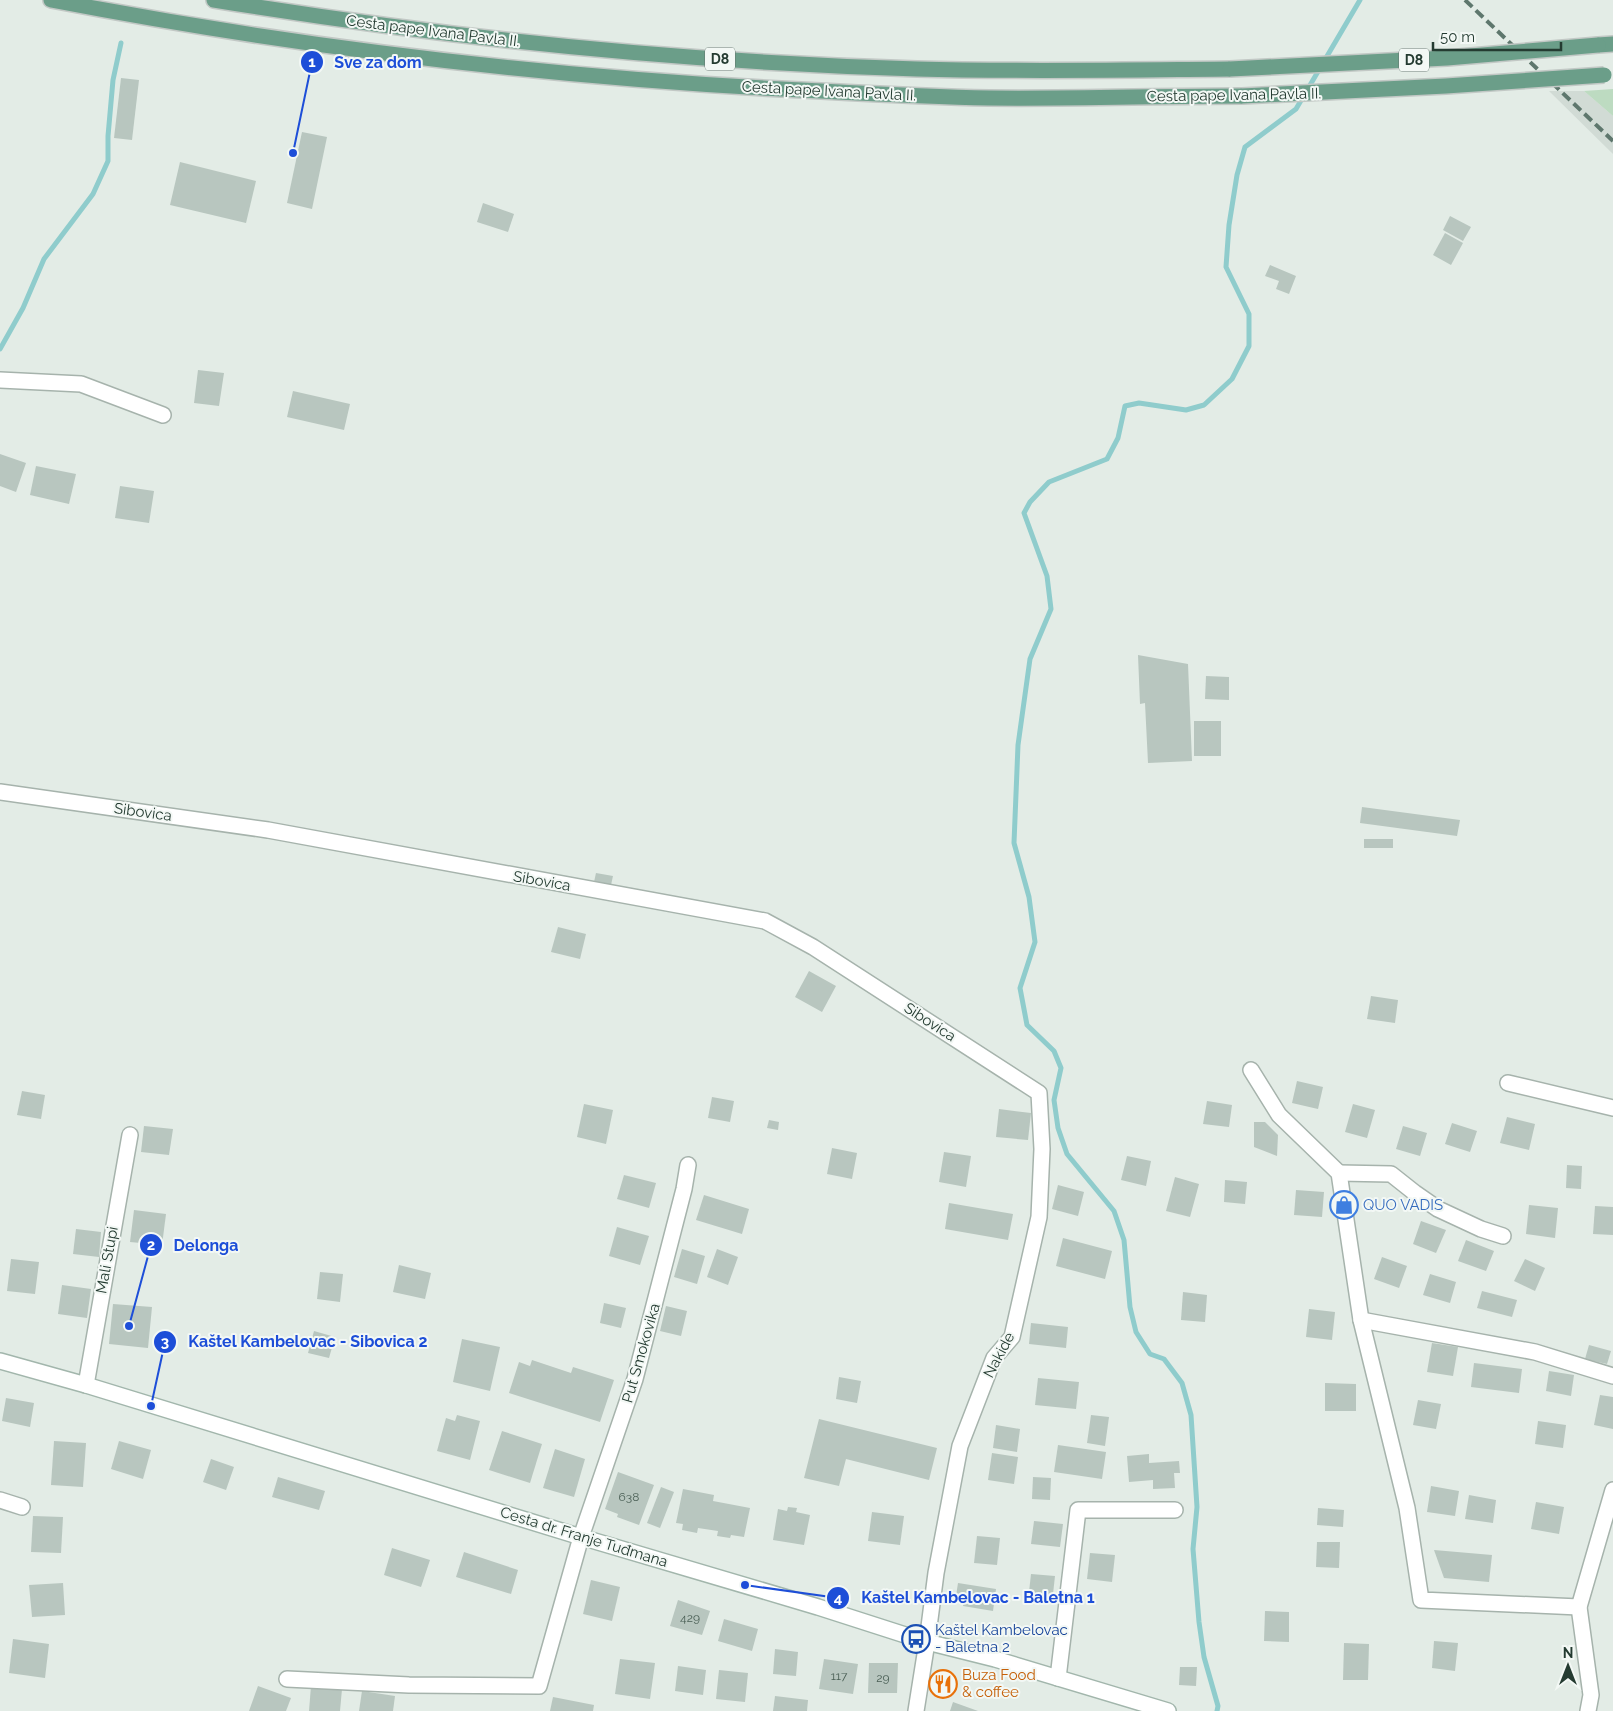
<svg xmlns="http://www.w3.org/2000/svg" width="1613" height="1711" font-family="Raleway,sans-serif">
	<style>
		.built { fill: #d1dbd5 }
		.green { fill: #bddbc1 }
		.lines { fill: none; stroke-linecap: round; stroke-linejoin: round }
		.stream { stroke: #8fcccc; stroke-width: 5 }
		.building { fill: #b8c6bf }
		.street-casing { stroke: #a6b3ac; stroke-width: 18 }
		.secondary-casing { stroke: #a2b6ac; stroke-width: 18 }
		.primary-casing { stroke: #c2c8c5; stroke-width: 18 }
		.street { stroke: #fff; stroke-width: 15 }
		.secondary { stroke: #fff; stroke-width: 15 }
		.primary { stroke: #6b9e89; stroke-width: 15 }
		.rail { stroke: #5e776d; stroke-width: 4; stroke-dasharray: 10 5; stroke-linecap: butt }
		.primary-bridge-casing { stroke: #c2c8c5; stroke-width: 18; stroke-linecap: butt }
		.primary-bridge { stroke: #6b9e89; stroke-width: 15 }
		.labels { text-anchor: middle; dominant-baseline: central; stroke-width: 4; stroke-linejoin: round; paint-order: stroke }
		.number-label { font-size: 12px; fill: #495e54 }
		.shield { fill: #f3f8f5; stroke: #62746c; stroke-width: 1 }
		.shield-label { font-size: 14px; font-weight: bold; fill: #243b31 }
		.street-label { font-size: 15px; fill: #243b31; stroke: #f3f8f5 }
		.shop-label { font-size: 15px; fill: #366cbe; stroke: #f3f8f5; text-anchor: start }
		.transit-label { font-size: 15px; fill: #164399; stroke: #f3f8f5; text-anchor: start }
		.food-label { font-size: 15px; fill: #c56008; stroke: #f3f8f5; text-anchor: start }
		.leader { fill: none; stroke: #1d4ed8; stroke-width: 2 }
		.callout-dot { fill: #1d4ed8; stroke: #f3f8f5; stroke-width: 2 }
		.mark-label { font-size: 15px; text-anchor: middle; font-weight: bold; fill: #fff }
		.callout-label { font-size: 16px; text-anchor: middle; font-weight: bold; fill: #1d4ed8; stroke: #f3f8f5; stroke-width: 4; stroke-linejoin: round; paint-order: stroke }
	</style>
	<rect width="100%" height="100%" fill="#e3ece6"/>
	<!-- built -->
	<polygon class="built" points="1549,91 1584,91 1613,116 1613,154"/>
	<!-- green -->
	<polygon class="green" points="1613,89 1613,116 1584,91"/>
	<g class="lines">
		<!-- stream -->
		<g class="stream">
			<polyline points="0,349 23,308 44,259 93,194 108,161 108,136 113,80 121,43"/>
			<polyline points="1217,1711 1218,1706 1204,1657 1199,1622 1193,1549 1197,1507 1191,1415 1182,1383 1164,1359 1150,1354 1136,1332 1130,1307 1124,1240 1114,1211 1067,1154 1058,1128 1054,1100 1061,1068 1054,1051 1027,1025 1020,988 1035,942 1029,897 1014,843 1018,745 1030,659 1051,609 1047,576 1024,513 1030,502 1049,482 1107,459 1118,438 1125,406 1139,403 1186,410 1204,405 1232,379 1249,346 1249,314 1226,267 1229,225 1237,175 1245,147 1296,109 1360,0"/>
		</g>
	</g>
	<!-- building -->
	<g class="building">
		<polygon points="121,78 139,80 132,140 114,138"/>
		<polygon points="302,132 327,137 312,209 287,203"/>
		<polygon points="180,162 256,181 246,223 170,205"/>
		<polygon points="483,203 514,214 508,232 477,222"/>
		<polygon points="1450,216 1471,227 1463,241 1443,230"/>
		<polygon points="1445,233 1463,243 1451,265 1433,255"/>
		<polygon points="1270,265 1296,276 1289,294 1276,289 1279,281 1265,276"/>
		<polygon points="198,370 224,373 219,406 194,403"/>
		<polygon points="293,391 350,404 344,430 287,417"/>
		<polygon points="0,454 26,463 16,492 0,486"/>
		<polygon points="36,466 76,474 69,504 30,495"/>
		<polygon points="120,486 154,491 149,523 115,518"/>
		<polygon points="1138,655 1188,664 1192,761 1148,763 1145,703 1140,704"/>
		<polygon points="1206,676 1229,677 1229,700 1205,699"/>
		<rect x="1194" y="721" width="27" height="35"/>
		<polygon points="1362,807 1460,820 1457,836 1360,823"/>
		<rect x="1364" y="839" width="29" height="9"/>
		<polygon points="596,873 613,876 611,885 594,882"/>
		<polygon points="558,927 586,934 580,959 551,952"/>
		<polygon points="809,971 836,986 822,1012 795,997"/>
		<polygon points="1371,996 1398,1000 1395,1023 1367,1019"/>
		<polygon points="1297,1081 1323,1087 1318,1109 1292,1103"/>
		<polygon points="22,1091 45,1095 41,1119 17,1115"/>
		<polygon points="712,1097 734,1101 730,1122 708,1118"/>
		<polygon points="1207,1101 1232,1105 1229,1127 1203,1124"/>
		<polygon points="584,1104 613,1110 606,1144 577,1137"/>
		<polygon points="1353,1104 1375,1110 1367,1138 1345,1132"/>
		<polygon points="999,1109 1031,1113 1028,1140 996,1137"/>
		<polygon points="1507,1117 1535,1124 1529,1150 1500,1143"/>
		<polygon points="769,1120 779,1122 778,1130 767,1128"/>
		<polygon points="1254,1122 1265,1122 1278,1135 1277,1156 1254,1147"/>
		<polygon points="1452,1123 1477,1131 1470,1152 1445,1144"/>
		<polygon points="144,1126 173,1129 169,1155 141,1152"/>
		<polygon points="1403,1126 1427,1133 1420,1156 1396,1149"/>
		<polygon points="832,1148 857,1153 852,1179 827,1174"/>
		<polygon points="944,1152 971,1156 966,1187 939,1182"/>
		<polygon points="1127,1156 1151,1161 1146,1186 1121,1180"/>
		<polygon points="1567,1165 1582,1166 1581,1189 1566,1188"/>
		<polygon points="624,1175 656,1183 649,1208 617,1199"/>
		<polygon points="1175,1177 1199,1184 1190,1217 1166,1211"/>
		<polygon points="1225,1180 1247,1182 1245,1204 1224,1202"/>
		<polygon points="1058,1185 1084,1192 1078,1216 1052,1209"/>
		<polygon points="1296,1190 1324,1192 1322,1217 1294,1215"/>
		<polygon points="704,1195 749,1209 742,1234 696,1220"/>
		<polygon points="949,1203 1013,1214 1008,1240 945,1229"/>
		<polygon points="1529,1205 1558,1208 1555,1238 1526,1234"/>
		<polygon points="1595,1206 1613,1207 1613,1235 1593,1234"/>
		<polygon points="134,1210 166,1214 162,1245 130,1242"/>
		<polygon points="1421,1221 1446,1230 1436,1253 1413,1244"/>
		<polygon points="617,1227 649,1236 640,1265 609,1256"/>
		<polygon points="76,1229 101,1232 99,1257 73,1254"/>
		<polygon points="1063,1238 1112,1251 1105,1279 1056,1266"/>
		<polygon points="1466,1240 1494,1251 1486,1271 1458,1261"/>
		<polygon points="682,1249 705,1256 697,1284 674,1277"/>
		<polygon points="717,1249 738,1257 728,1285 707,1277"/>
		<polygon points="1382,1257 1407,1266 1399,1288 1374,1279"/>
		<polygon points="11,1259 39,1262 35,1294 7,1291"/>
		<polygon points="1525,1259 1545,1268 1535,1291 1514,1281"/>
		<polygon points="399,1265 431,1273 425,1299 393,1292"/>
		<polygon points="320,1272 343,1274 340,1302 317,1299"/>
		<polygon points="1430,1274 1456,1282 1450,1303 1423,1295"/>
		<polygon points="62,1285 91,1289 87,1318 58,1314"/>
		<polygon points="1482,1291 1517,1300 1512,1317 1477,1308"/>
		<polygon points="1183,1292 1207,1295 1205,1322 1181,1320"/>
		<polygon points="604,1303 626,1308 621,1328 600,1323"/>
		<polygon points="113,1304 152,1307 148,1348 109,1344"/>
		<polygon points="666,1306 687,1311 681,1336 660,1331"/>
		<polygon points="1309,1309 1335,1312 1332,1340 1306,1337"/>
		<polygon points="1031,1323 1068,1327 1066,1348 1029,1344"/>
		<polygon points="314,1331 335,1337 329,1358 308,1353"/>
		<polygon points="462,1339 500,1347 490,1391 453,1382"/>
		<polygon points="1432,1343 1458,1347 1453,1376 1427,1372"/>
		<polygon points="1589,1345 1611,1351 1607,1364 1585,1359"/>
		<polygon points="532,1360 571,1373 573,1367 614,1380 600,1422 509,1393 519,1362 530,1366"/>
		<polygon points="1474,1363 1522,1369 1519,1393 1471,1387"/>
		<polygon points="1549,1371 1574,1375 1571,1396 1546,1391"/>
		<polygon points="839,1377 861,1381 857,1403 836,1399"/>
		<polygon points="1038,1378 1079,1382 1076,1409 1035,1405"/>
		<polygon points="1325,1383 1356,1384 1356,1411 1325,1411"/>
		<polygon points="1600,1395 1613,1397 1613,1429 1594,1425"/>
		<polygon points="6,1398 34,1403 30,1427 2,1421"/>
		<polygon points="1418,1400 1441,1404 1436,1429 1413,1425"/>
		<polygon points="457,1415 480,1421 470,1460 437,1451 446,1418 455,1421"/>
		<polygon points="1091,1415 1109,1417 1105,1446 1087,1443"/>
		<polygon points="819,1419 937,1448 929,1480 846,1459 839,1486 804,1478"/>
		<polygon points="1538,1421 1566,1425 1563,1448 1535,1444"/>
		<polygon points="996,1425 1020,1429 1017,1452 993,1448"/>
		<polygon points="502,1431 542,1444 530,1483 489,1470"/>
		<polygon points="54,1441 86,1443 83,1487 51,1485"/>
		<polygon points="119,1441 151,1450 143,1479 111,1469"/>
		<polygon points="1058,1445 1106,1452 1102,1479 1054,1472"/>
		<polygon points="555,1449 585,1459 574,1497 543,1488"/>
		<polygon points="992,1453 1018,1457 1014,1484 988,1480"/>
		<polygon points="1149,1454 1149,1463 1179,1461 1180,1473 1174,1473 1175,1488 1153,1489 1153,1480 1129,1482 1127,1456"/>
		<polygon points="211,1459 234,1467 226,1490 203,1482"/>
		<polygon points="618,1472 654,1485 639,1525 617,1517 618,1514 605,1509"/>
		<polygon points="278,1477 325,1491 319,1510 272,1497"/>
		<polygon points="1033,1477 1051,1478 1050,1500 1032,1499"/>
		<polygon points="1431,1486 1459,1491 1455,1516 1427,1512"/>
		<polygon points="661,1487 674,1492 660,1528 647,1523"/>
		<polygon points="683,1489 714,1495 713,1501 750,1508 744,1537 731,1535 730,1538 717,1536 718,1531 698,1528 697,1533 682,1530 683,1524 676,1523"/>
		<polygon points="1469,1495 1496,1500 1493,1523 1465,1519"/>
		<polygon points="1536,1502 1564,1507 1559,1534 1531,1529"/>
		<polygon points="788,1507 797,1508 796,1512 810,1515 804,1545 773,1540 778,1509 787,1511"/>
		<polygon points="1318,1508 1344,1510 1343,1527 1317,1525"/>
		<polygon points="872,1512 904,1516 900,1545 868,1541"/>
		<polygon points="33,1516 63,1517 61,1553 31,1552"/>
		<polygon points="1034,1521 1063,1524 1060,1547 1031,1544"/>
		<polygon points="977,1536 1000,1538 997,1565 974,1563"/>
		<polygon points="1317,1542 1340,1542 1339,1568 1316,1567"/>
		<polygon points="392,1548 430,1560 421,1587 384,1575"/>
		<polygon points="1434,1550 1492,1555 1489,1582 1444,1578"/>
		<polygon points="464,1552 518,1570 511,1594 456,1577"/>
		<polygon points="1090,1553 1115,1555 1112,1582 1087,1579"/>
		<polygon points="1031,1574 1055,1576 1052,1603 1028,1601"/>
		<polygon points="591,1580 620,1587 612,1621 583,1614"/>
		<polygon points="63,1583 65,1615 32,1617 29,1585"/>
		<polygon points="958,1583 996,1589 993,1611 963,1606 964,1598 956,1596"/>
		<polygon points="678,1600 710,1611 702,1635 670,1626"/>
		<polygon points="1265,1611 1289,1612 1289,1642 1264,1641"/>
		<polygon points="724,1619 758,1629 752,1651 718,1641"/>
		<polygon points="13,1639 49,1644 45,1678 9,1673"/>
		<polygon points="1434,1641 1458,1643 1455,1671 1432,1668"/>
		<polygon points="1344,1643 1369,1644 1368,1680 1343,1680"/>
		<polygon points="775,1649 798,1652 796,1676 773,1674"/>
		<polygon points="620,1659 655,1663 650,1699 615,1694"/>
		<polygon points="824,1659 858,1664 853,1694 819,1689"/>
		<polygon points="869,1663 898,1663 897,1693 868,1693"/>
		<polygon points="678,1666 706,1670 703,1695 675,1691"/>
		<polygon points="1180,1667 1197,1667 1196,1686 1179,1685"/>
		<polygon points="719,1670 748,1673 745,1702 716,1699"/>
		<polygon points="258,1686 291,1698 286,1711 249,1711"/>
		<polygon points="311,1686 342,1689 340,1711 309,1711"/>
		<polygon points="362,1691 395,1696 393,1711 359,1711"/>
		<polygon points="775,1696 808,1700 807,1711 773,1711"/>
		<polygon points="553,1697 594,1705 593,1711 550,1711"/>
		<polygon points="953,1702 978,1711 950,1711"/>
	</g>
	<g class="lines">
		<defs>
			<g id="street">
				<polyline points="0,380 81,384 163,415"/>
				<polyline points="0,792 268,830 765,921 813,947 1039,1093 1042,1149 1039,1217 1012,1337 994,1358 960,1446 936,1573 927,1642 916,1711"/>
				<polyline points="1251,1070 1279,1115 1339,1173 1361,1320 1407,1508 1421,1600 1579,1607"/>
				<polyline points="1508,1083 1613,1108"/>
				<polyline points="1339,1173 1391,1174 1415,1193 1438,1209 1481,1229 1503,1236"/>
				<polyline points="1361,1320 1535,1352 1613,1376"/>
				<polyline points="86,1385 130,1135"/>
				<polyline points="0,1500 22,1507"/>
				<polyline points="1058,1678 1078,1510 1175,1510"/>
				<polyline points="287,1679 409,1685 539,1686 581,1537 635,1379 684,1189 688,1165"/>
				<polyline points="1588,1711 1591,1695 1579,1607 1613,1490"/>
			</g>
			<polyline id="secondary" points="0,1361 86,1385 581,1537 818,1607 927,1642 995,1659 1168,1711"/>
			<g id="primary">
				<path d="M51,0C306,49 561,79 821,91C877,94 933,97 989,98C1073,99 1157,96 1242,96"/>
				<path d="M214,0C446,38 681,62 917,69C1021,72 1126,70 1230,69"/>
				<polyline points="1598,45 1613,44"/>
			</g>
		</defs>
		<!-- street casing -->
		<use href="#street" class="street-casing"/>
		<!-- secondary casing -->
		<use href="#secondary" class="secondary-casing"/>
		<!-- primary casing -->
		<use href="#primary" class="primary-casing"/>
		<!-- street -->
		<use href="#street" class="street"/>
		<!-- secondary -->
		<use href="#secondary" class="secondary"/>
		<!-- primary -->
		<use href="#primary" class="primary"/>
		<!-- rail -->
		<polyline class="rail" points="1465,0 1613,141"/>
		<defs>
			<g id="primary-bridge">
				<polyline points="1230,69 1447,58 1598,45"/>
				<polyline points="1242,96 1446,86 1604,75"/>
			</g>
		</defs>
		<!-- primary-bridge casing -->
		<use href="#primary-bridge" class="primary-bridge-casing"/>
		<!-- primary-bridge -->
		<use href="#primary-bridge" class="primary-bridge"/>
	</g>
	<!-- icons -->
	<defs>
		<symbol id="shop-ring" viewBox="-11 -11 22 22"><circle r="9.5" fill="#f3f8f5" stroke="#3f7fe0" stroke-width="1.5"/><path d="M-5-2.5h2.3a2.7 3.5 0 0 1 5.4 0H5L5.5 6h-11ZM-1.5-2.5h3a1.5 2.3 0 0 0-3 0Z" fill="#3f7fe0"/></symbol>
		<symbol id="bus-ring" viewBox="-11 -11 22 22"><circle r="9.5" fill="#f3f8f5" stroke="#1a4fb4" stroke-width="1.5"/><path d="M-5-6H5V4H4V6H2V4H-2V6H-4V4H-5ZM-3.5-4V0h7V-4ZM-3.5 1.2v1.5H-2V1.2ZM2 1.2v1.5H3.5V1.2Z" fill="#1a4fb4"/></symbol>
		<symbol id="restaurant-ring" viewBox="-11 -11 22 22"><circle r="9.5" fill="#f3f8f5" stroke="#e8710a" stroke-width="1.5"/><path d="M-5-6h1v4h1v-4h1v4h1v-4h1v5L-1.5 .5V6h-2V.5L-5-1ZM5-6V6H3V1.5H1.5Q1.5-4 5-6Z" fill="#e8710a"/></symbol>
	</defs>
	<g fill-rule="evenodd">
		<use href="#shop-ring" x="1328" y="1189" width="32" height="32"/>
		<use href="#bus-ring" x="900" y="1623" width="32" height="32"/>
		<use href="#restaurant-ring" x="927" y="1668" width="32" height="32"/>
	</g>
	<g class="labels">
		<!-- number labels -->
		<g class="number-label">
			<text x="629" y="1497">638</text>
			<text x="690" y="1618">429</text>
			<text x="839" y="1676">117</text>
			<text x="883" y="1678">29</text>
		</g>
		<!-- shield labels -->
		<g class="shield">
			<rect x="705" y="47.5" width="30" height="23" rx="4"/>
			<rect x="1399" y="48.5" width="30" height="23" rx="4"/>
		</g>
		<g class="shield-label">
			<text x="720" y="59">D8</text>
			<text x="1414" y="60">D8</text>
		</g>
		<!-- street labels -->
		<g class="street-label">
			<text transform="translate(433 31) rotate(7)">Cesta pape Ivana Pavla II.</text>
			<text transform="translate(829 91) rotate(3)">Cesta pape Ivana Pavla II.</text>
			<text transform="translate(1234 95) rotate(-1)">Cesta pape Ivana Pavla II.</text>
			<text transform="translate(143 812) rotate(8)">Sibovica</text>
			<text transform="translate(542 881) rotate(10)">Sibovica</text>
			<text transform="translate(930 1022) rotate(33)">Sibovica</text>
			<text transform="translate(107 1260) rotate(-80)">Mali Stupi</text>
			<text transform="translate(641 1353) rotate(-74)">Put Smokovika</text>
			<text transform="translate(999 1355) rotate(-62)">Nakide</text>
			<text transform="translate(584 1537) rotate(17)">Cesta dr. Franje Tuđmana</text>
		</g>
		<!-- shop labels -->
		<g class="shop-label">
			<text x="1363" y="1205">QUO VADIS</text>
		</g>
		<!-- transit labels -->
		<g class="transit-label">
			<text x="935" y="1630">Kaštel Kambelovac<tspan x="935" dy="17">- Baletna 2</tspan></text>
		</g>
		<!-- food labels -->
		<g class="food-label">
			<text x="962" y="1675">Buza Food<tspan x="962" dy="17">&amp; coffee</tspan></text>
		</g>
	</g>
	<!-- callouts -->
	<path class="leader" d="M293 153L312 62M129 1326L151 1245M151 1406L165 1342M745 1585L838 1598"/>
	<g class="callout-dot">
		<circle cx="293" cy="153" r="5"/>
		<circle cx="129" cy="1326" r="5"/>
		<circle cx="151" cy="1406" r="5"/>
		<circle cx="745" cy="1585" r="5"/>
		<circle cx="312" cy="62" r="12"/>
		<circle cx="151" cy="1245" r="12"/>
		<circle cx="165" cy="1342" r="12"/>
		<circle cx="838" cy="1598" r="12"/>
	</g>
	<g class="mark-label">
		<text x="312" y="67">1</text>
		<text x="151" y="1250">2</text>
		<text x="165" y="1347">3</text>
		<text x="838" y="1603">4</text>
	</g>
	<g class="callout-label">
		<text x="378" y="68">Sve za dom</text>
		<text x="206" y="1251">Delonga</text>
		<text x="308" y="1347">Kaštel Kambelovac - Sibovica 2</text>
		<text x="978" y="1603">Kaštel Kambelovac - Baletna 1</text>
	</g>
	<!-- north arrow -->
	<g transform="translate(1568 1666)" stroke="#f3f8f5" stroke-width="4" paint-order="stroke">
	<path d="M0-4L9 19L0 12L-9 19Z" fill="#243b31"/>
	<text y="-8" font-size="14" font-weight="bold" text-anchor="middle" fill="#243b31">N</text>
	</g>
	<!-- scale -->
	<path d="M1433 42v8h128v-8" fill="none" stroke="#243b31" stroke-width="2.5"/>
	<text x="1440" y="42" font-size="15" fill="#243b31" stroke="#f3f8f5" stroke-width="4" paint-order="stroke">50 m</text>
</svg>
